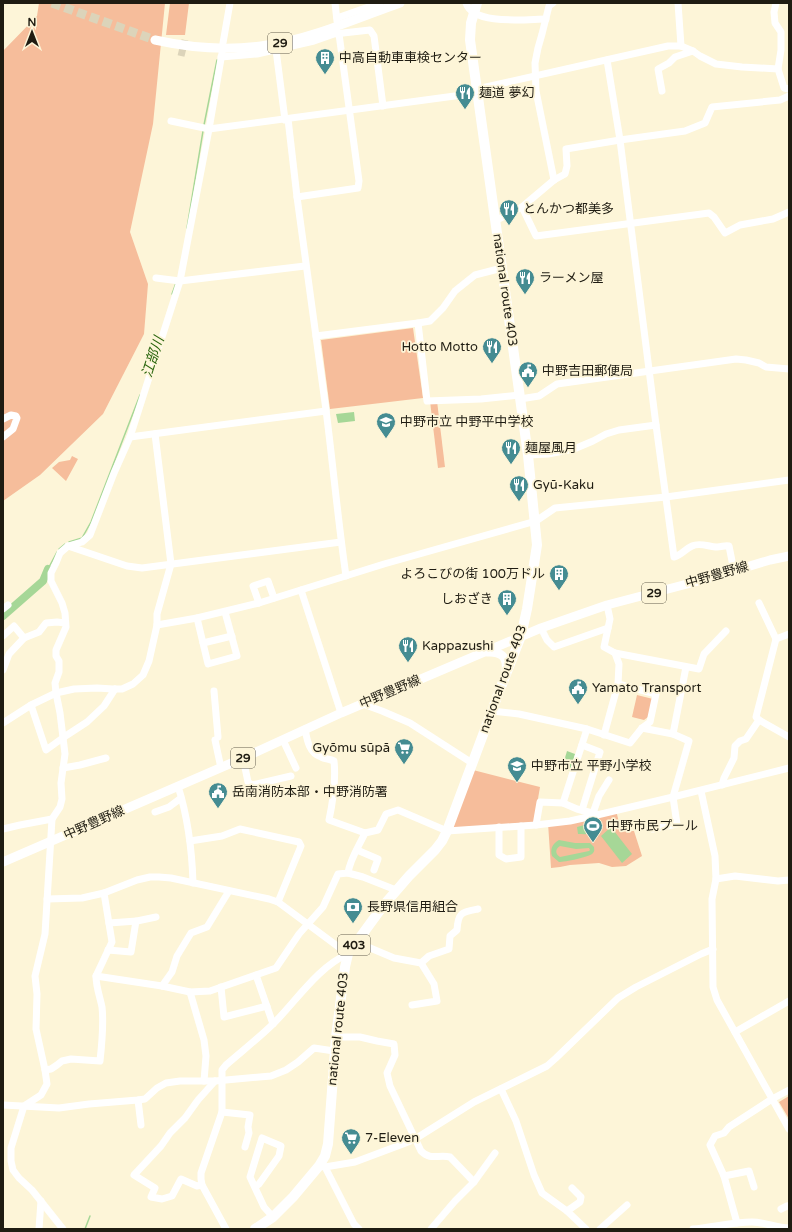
<svg xmlns="http://www.w3.org/2000/svg" width="792" height="1232" font-family="'Varela Round','Noto Sans JP',sans-serif">
	<style>
		.green { fill: #f6bd9b }
		.water { fill: #a6d797; fill-rule: evenodd }
		.lines { fill: none; stroke-linecap: round; stroke-linejoin: round }
		.stream { stroke: #a6d797; stroke-width: 1.5 }
		.river { stroke: #a6d797; stroke-width: 8 }
		.minor-tunnel { stroke: #dcd4ba; stroke-width: 7; stroke-dasharray: 7 3.5; stroke-linecap: butt }
		.major-tunnel { stroke: #dcd4ba; stroke-width: 9; stroke-dasharray: 9 4.5; stroke-linecap: butt }
		.minor { stroke: #fff; stroke-width: 7 }
		.major { stroke: #fff; stroke-width: 9 }
		.highway { stroke: #fff; stroke-width: 10 }
		.labels { text-anchor: middle; dominant-baseline: central; stroke-width: 3.5; stroke-linejoin: round; paint-order: stroke }
		.shield { fill: #fdf5d8; stroke: #625d4d; stroke-width: 1 }
		.shield-label { font-size: 12px; font-weight: bold; fill: #1f1c12 }
		.poi-label { font-size: 13px; fill: #1f1c12; stroke: #fdf5d8; text-anchor: start }
		.street-label { font-size: 13px; fill: #1f1c12; stroke: #fdf5d8 }
		.water-label { font-size: 14px; font-style: italic; fill: #28640c; stroke: #fdf5d8 }
	</style>
	<rect width="100%" height="100%" fill="#fdf5d8"/>
	<!-- green -->
	<g class="green">
		<polygon points="39,3 165,3 153,124 130,232 148,284 144,334 103,414 40,475 3,501 3,51 37,16"/>
		<polygon points="170,3 189,3 185,35 166,35"/>
		<polygon points="413,328 423,398 330,409 321,340"/>
		<polygon points="430,401 437,401 445,467 438,468"/>
		<polygon points="72,456 78,459 66,481 52,468 59,462 70,460"/>
		<polygon points="637,695 653,699 648,717 644,720 632,717"/>
		<polygon points="473,770 540,787 534,822 451,828"/>
		<polygon points="616,810 621,831 634,831 642,856 626,866 612,867 599,863 570,865 560,867 551,868 548,823"/>
		<polygon points="789,1096 789,1119 779,1102"/>
	</g>
	<!-- water -->
	<g class="water">
		<polygon points="354,412 355,421 338,423 336,414"/>
		<polygon points="567,751 575,754 570,771 562,768"/>
		<path d="M588,824L591,827C591,836 585,834 578,834L577,827Z"/>
		<polygon points="611,827 632,854 622,863 601,836"/>
		<path d="M559,840L575,843H590L594,847C594,849 595,851 593,853C591,857 564,862 559,862L552,856C550,849 552,844 559,840ZM560,846L576,849L589,848L590,850L589,851L560,857C555,854 555,849 560,846Z"/>
	</g>
	<g class="lines">
		<!-- stream -->
		<g class="stream">
			<polyline points="204,125 217,60"/>
			<polyline points="187,228 203,131"/>
			<polyline points="172,294 176,283"/>
			<polyline points="69,542 82,538 91,522 140,395"/>
			<polyline points="59,549 65,544"/>
			<polyline points="48,569 57,552"/>
			<polyline points="85,1229 90,1216"/>
		</g>
		<!-- river -->
		<polyline class="river" points="3,616 43,581 48,569"/>
		<!-- minor-tunnel -->
		<polyline class="minor-tunnel" points="181,56 185,40"/>
		<!-- major-tunnel -->
		<polyline class="major-tunnel" points="52,3 155,40"/>
		<!-- minor -->
		<g class="minor">
			<polyline points="335,3 337,21"/>
			<path d="M466,3C474,26 527,19 546,19"/>
			<polyline points="553,3 549,6 542,34 538,48 535,63 536,91 554,180"/>
			<polyline points="678,3 681,46"/>
			<polyline points="776,3 774,12 775,23 781,32 781,50 778,69"/>
			<polyline points="337,18 380,3"/>
			<path d="M339,34L359,181L358,188L297,197C306,268 317,339 326,410C333,465 338,521 346,576"/>
			<polyline points="223,43 230,3"/>
			<polyline points="276,50 285,120"/>
			<polyline points="221,57 257,54 314,41 334,34 370,30 374,36 383,106"/>
			<path d="M607,60L620,140L656,425L674,557C682,555 685,549 692,546C700,542 709,547 717,547C722,547 725,545 729,546L734,571"/>
			<polyline points="477,89 668,46 681,46 693,51 700,56 716,64 742,67 778,69 784,88 789,89"/>
			<polyline points="662,91 658,69 669,63 675,57 693,51"/>
			<polyline points="288,119 297,197"/>
			<polyline points="171,121 209,129 477,93"/>
			<polyline points="522,207 536,236 709,213 714,217 725,233 740,225 773,219 789,212"/>
			<polyline points="495,221 522,207 554,180 565,174 567,166 566,149 620,140 685,131 705,123 712,107 780,100 789,96"/>
			<polyline points="156,278 180,281 305,266"/>
			<polyline points="418,323 430,321 443,308 455,291 475,275 502,268"/>
			<polyline points="316,336 418,323 427,401 481,399 519,395"/>
			<polyline points="520,399 539,396 557,384 736,359 746,360 759,363 766,367 789,369"/>
			<polyline points="3,419 11,415 16,416 17,418 13,429 3,437"/>
			<polyline points="130,437 326,411"/>
			<polyline points="528,455 548,454 574,449 593,441 606,434 619,430 656,425"/>
			<polyline points="68,546 127,566 142,568 341,542"/>
			<polyline points="301,590 341,713"/>
			<polyline points="259,603 253,586 268,581 274,598"/>
			<polyline points="759,603 776,639"/>
			<polyline points="3,609 8,605"/>
			<polyline points="197,618 208,664 237,656 225,612"/>
			<polyline points="157,625 197,618 259,603 384,564 536,521 555,508 666,497 789,480"/>
			<polyline points="541,628 547,640 554,647 608,628"/>
			<polyline points="3,636 14,626 24,638"/>
			<polyline points="203,643 232,636"/>
			<polyline points="615,653 699,669 704,654 726,631"/>
			<polyline points="3,670 9,654 24,638 39,632 46,623 57,622 65,623"/>
			<polyline points="214,691 218,737"/>
			<polyline points="363,704 382,711 410,723 472,763"/>
			<polyline points="31,705 46,750 64,737 87,722 104,706 115,689"/>
			<polyline points="492,711 519,714 587,729 630,743 642,728 650,722 656,694 618,684 619,664 615,653 604,647 610,619 607,605"/>
			<polyline points="759,720 789,737"/>
			<polyline points="3,723 31,705 56,693 74,689 97,688 113,689 122,689 133,684 143,675 149,661 157,625 157,614 171,564 155,434"/>
			<polyline points="642,728 673,734 686,667"/>
			<path d="M305,729C307,740 309,753 321,757C325,759 330,759 334,761C336,780 333,801 329,820L365,833L378,830L386,814L398,810L447,831L536,825L570,821L597,815L673,797L789,768"/>
			<polyline points="604,735 618,684"/>
			<polyline points="215,740 221,768"/>
			<polyline points="283,740 296,768"/>
			<polyline points="582,745 600,752 582,810"/>
			<polyline points="243,758 248,782 252,785 291,776"/>
			<polyline points="63,768 80,765 106,758"/>
			<polyline points="722,785 724,778 734,758 735,746 740,741 746,739 759,720 756,717 776,639 789,634"/>
			<path d="M178,786C188,818 192,849 193,883"/>
			<polyline points="701,791 715,856 716,879 712,899 713,987 717,1000 789,1129"/>
			<polyline points="563,803 587,729"/>
			<polyline points="155,812 169,807 181,798"/>
			<polyline points="593,813 599,796 609,780"/>
			<polyline points="536,825 540,802 563,803 577,809 596,814"/>
			<polyline points="499,827 499,855 506,859 521,857 521,826"/>
			<polyline points="3,829 20,825 52,819"/>
			<polyline points="653,829 677,824 673,797 689,741 673,734"/>
			<polyline points="190,841 222,836 240,829 299,842 301,846 278,902"/>
			<polyline points="357,850 378,859 374,870"/>
			<polyline points="348,873 363,877 396,890"/>
			<polyline points="716,879 735,876 778,881 789,880"/>
			<path d="M47,899L82,898L104,893L137,880L150,877H159L171,878L269,899L278,902L348,954C319,966 296,1001 274,1023C259,1038 242,1051 226,1065L222,1070V1112L201,1173V1179L202,1185L226,1229"/>
			<polyline points="109,923 137,921 156,917"/>
			<path d="M356,942L394,958L421,963L429,956L449,949L450,936L457,930C458,912 462,912 478,909"/>
			<polyline points="108,950 131,952 136,921"/>
			<polyline points="256,975 273,1024"/>
			<path d="M96,976L162,986L190,992L210,991L276,968L299,934L323,907L338,874L348,873C350,859 359,846 365,833"/>
			<polyline points="162,986 172,972 177,956 191,933 207,927 229,891"/>
			<polyline points="221,987 224,1017 267,1006"/>
			<polyline points="190,992 204,1040 206,1056 204,1081"/>
			<polyline points="412,1005 437,1001 434,984 421,963"/>
			<polyline points="735,1032 789,1001"/>
			<path d="M336,1037H360L377,1041L394,1044L395,1055L387,1073L390,1086L421,1151C431,1161 438,1154 450,1157L474,1182"/>
			<path d="M45,1070L51,1069L57,1065L62,1061L71,1059L100,1061C102,1043 104,1025 102,1007C100,997 96,987 96,976L112,942L104,893"/>
			<polyline points="501,1089 516,1121 534,1175 542,1193 567,1211"/>
			<polyline points="138,1100 141,1125"/>
			<polyline points="3,1105 59,1108 89,1104 138,1100 145,1099 157,1088 166,1083 180,1081 215,1081 271,1076 286,1070 298,1062 314,1048 334,1051"/>
			<polyline points="222,1112 250,1115 248,1127 249,1133 245,1147"/>
			<polyline points="319,1166 325,1167 355,1162 403,1144 415,1139 474,1102 547,1066 556,1058 618,998 636,987 701,954 713,949"/>
			<polyline points="325,1167 354,1224 359,1229"/>
			<polyline points="724,1176 749,1171 754,1187"/>
			<polyline points="202,1185 197,1186 181,1179 172,1196 162,1199 151,1197 155,1188 134,1175 161,1146 170,1133 185,1118 198,1100 215,1081"/>
			<polyline points="255,1187 259,1184 279,1156 281,1146 262,1138 250,1177 264,1207 273,1217"/>
			<polyline points="572,1188 581,1197 580,1202 567,1211 586,1229"/>
			<polyline points="781,1209 787,1206"/>
			<polyline points="737,1223 724,1176 710,1145 715,1136 724,1133 729,1127 772,1099 789,1090"/>
			<polyline points="39,1229 41,1201"/>
			<polyline points="63,1229 32,1190 19,1178 13,1170 11,1161 11,1148 24,1106 41,1095 47,1084 45,1070 36,1029 37,994 35,976 45,934 52,819 60,807 62,799 61,783 65,754 60,713 56,693 55,683 59,672 59,661 56,656 56,650 66,627 65,613 62,603 51,581 51,573 56,563 60,553 68,546 82,542 90,535 114,473 130,437 180,281 209,129 222,53"/>
			<polyline points="431,1229 455,1201 474,1182 495,1153"/>
			<polyline points="600,1229 627,1205"/>
			<path d="M693,1229C713,1227 733,1222 752,1222C765,1222 776,1228 789,1228"/>
		</g>
		<!-- major -->
		<g class="major">
			<path d="M155,40C191,48 229,51 267,45C310,39 358,18 400,3"/>
			<path d="M487,652C501,651 508,657 506,671"/>
			<polyline points="3,862 243,758 341,713 541,628 607,605 710,578 770,560 789,556"/>
		</g>
		<!-- highway -->
		<polyline class="highway" points="255,1229 273,1217 293,1197 319,1166 325,1156 328,1144 336,1037 345,967 348,954 383,906 409,876 435,850 442,841 447,831 499,692 521,636 527,609 537,545 528,455 470,40 471,23 477,3"/>
	</g>
	<!-- icons -->
	<defs>
		<symbol id="building-pin" viewBox="-11 -11 22 30"><path d="M0 17L-7.5 6A9.5 9.5 0 1 1 7.5 6Z" fill="#458c92" stroke="#fdf5d8"/><path d="M-4-6H4V6H1V3H-1V6H-4ZM-2.5-4.3h1.7v1.8h-1.7ZM.8-4.3h1.7v1.8H.8ZM-2.5-1h1.7V.8h-1.7ZM.8-1h1.7V.8H.8Z" fill="#fff"/></symbol>
		<symbol id="restaurant-pin" viewBox="-11 -11 22 30"><path d="M0 17L-7.5 6A9.5 9.5 0 1 1 7.5 6Z" fill="#458c92" stroke="#fdf5d8"/><path d="M-5-6h1v4h1v-4h1v4h1v-4h1v5L-1.5 .5V6h-2V.5L-5-1ZM5-6V6H3V1.5H1.5Q1.5-4 5-6Z" fill="#fff"/></symbol>
		<symbol id="civic-pin" viewBox="-11 -11 22 30"><path d="M0 17L-7.5 6A9.5 9.5 0 1 1 7.5 6Z" fill="#458c92" stroke="#fdf5d8"/><path d="M-.6-6.5H3V-4.5H.6V-3L4-1V1h2V6H-6V1h2V-1L-.6-3ZM-1.2 2.5V6h2.4V2.5Z" fill="#fff"/></symbol>
		<symbol id="school-pin" viewBox="-11 -11 22 30"><path d="M0 17L-7.5 6A9.5 9.5 0 1 1 7.5 6Z" fill="#458c92" stroke="#fdf5d8"/><path d="M0-5L7-2L0 1L-7-2ZM-4 1L0 2.5L4 1V4Q0 6-4 4Z" fill="#fff"/></symbol>
		<symbol id="supermarket-pin" viewBox="-11 -11 22 30"><path d="M0 17L-7.5 6A9.5 9.5 0 1 1 7.5 6Z" fill="#458c92" stroke="#fdf5d8"/><path d="M-6-5.5h2.5l.6 2H6L4.5 2H-2.5L-4.4-4H-6ZM-1.5 3.2a1.3 1.3 0 1 0 .1 0ZM3 3.2a1.3 1.3 0 1 0 .1 0Z" fill="#fff"/></symbol>
		<symbol id="stadium-pin" viewBox="-11 -11 22 30"><path d="M0 17L-7.5 6A9.5 9.5 0 1 1 7.5 6Z" fill="#458c92" stroke="#fdf5d8"/><path d="M0-5a6.5 5 0 1 0 0 10a6.5 5 0 1 0 0-10ZM-3.5-1.8h7v3.6h-7Z" fill="#fff"/></symbol>
		<symbol id="bank-pin" viewBox="-11 -11 22 30"><path d="M0 17L-7.5 6A9.5 9.5 0 1 1 7.5 6Z" fill="#458c92" stroke="#fdf5d8"/><path d="M-6-4H6V4H-6ZM0-2.3a2.3 2.3 0 1 0 0 4.6a2.3 2.3 0 1 0 0-4.6Z" fill="#fff"/></symbol>
	</defs>
	<g fill-rule="evenodd">
		<use href="#building-pin" x="314" y="47" width="22" height="30"/>
		<use href="#restaurant-pin" x="454" y="82" width="22" height="30"/>
		<use href="#restaurant-pin" x="498" y="198" width="22" height="30"/>
		<use href="#restaurant-pin" x="514" y="267" width="22" height="30"/>
		<use href="#restaurant-pin" x="481" y="336" width="22" height="30"/>
		<use href="#civic-pin" x="517" y="360" width="22" height="30"/>
		<use href="#school-pin" x="375" y="411" width="22" height="30"/>
		<use href="#restaurant-pin" x="500" y="437" width="22" height="30"/>
		<use href="#restaurant-pin" x="508" y="474" width="22" height="30"/>
		<use href="#building-pin" x="548" y="563" width="22" height="30"/>
		<use href="#building-pin" x="496" y="588" width="22" height="30"/>
		<use href="#restaurant-pin" x="397" y="635" width="22" height="30"/>
		<use href="#civic-pin" x="567" y="677" width="22" height="30"/>
		<use href="#supermarket-pin" x="393" y="737" width="22" height="30"/>
		<use href="#school-pin" x="506" y="755" width="22" height="30"/>
		<use href="#civic-pin" x="207" y="781" width="22" height="30"/>
		<use href="#stadium-pin" x="582" y="815" width="22" height="30"/>
		<use href="#bank-pin" x="342" y="896" width="22" height="30"/>
		<use href="#supermarket-pin" x="340" y="1127" width="22" height="30"/>
	</g>
	<g class="labels">
		<!-- shield labels -->
		<g class="shield">
			<rect x="268" y="33" width="24" height="20" rx="3"/>
			<rect x="642" y="583" width="24" height="20" rx="3"/>
			<rect x="231" y="748" width="24" height="20" rx="3"/>
			<rect x="338" y="935" width="32" height="20" rx="3"/>
		</g>
		<g class="shield-label">
			<text x="280" y="43">29</text>
			<text x="654" y="593">29</text>
			<text x="243" y="758">29</text>
			<text x="354" y="945">403</text>
		</g>
		<!-- poi labels -->
		<g class="poi-label">
			<text x="339" y="58">中高自動車車検センター</text>
			<text x="479" y="93">麺道 夢幻</text>
			<text x="523" y="209">とんかつ都美多</text>
			<text x="539" y="278">ラーメン屋</text>
			<text x="478" y="347" text-anchor="end">Hotto Motto</text>
			<text x="542" y="371">中野吉田郵便局</text>
			<text x="400" y="422">中野市立 中野平中学校</text>
			<text x="525" y="448">麺屋風月</text>
			<text x="533" y="485">Gyū-Kaku</text>
			<text x="545" y="574" text-anchor="end">よろこびの街 100万ドル</text>
			<text x="493" y="599" text-anchor="end">しおざき</text>
			<text x="422" y="646">Kappazushi</text>
			<text x="592" y="688">Yamato Transport</text>
			<text x="390" y="748" text-anchor="end">Gyōmu sūpā</text>
			<text x="531" y="766">中野市立 平野小学校</text>
			<text x="232" y="792">岳南消防本部・中野消防署</text>
			<text x="607" y="826">中野市民プール</text>
			<text x="367" y="907">長野県信用組合</text>
			<text x="365" y="1138">7-Eleven</text>
		</g>
		<!-- street labels -->
		<g class="street-label">
			<text transform="translate(505 290) rotate(82)">national route 403</text>
			<text transform="translate(717 575) rotate(-16)">中野豊野線</text>
			<text transform="translate(503 679) rotate(-70)">national route 403</text>
			<text transform="translate(390 692) rotate(-23)">中野豊野線</text>
			<text transform="translate(94 823) rotate(-24)">中野豊野線</text>
			<text transform="translate(338 1029) rotate(-84)">national route 403</text>
		</g>
		<!-- water labels -->
		<g class="water-label">
			<text transform="translate(153 357) rotate(-72)">江部川</text>
		</g>
	</g>
	<!-- border -->
	<rect width="792" height="1232" fill="none" stroke="#1f1c12" stroke-width="8"/>
	<!-- north arrow -->
	<g transform="translate(32 32)" stroke="#fdf5d8" stroke-width="3" paint-order="stroke">
	<path d="M0-3L7 15L0 10L-7 15Z" fill="#1f1c12"/>
	<text y="-6" font-size="11" font-weight="bold" text-anchor="middle" fill="#1f1c12">N</text>
	</g>
</svg>
